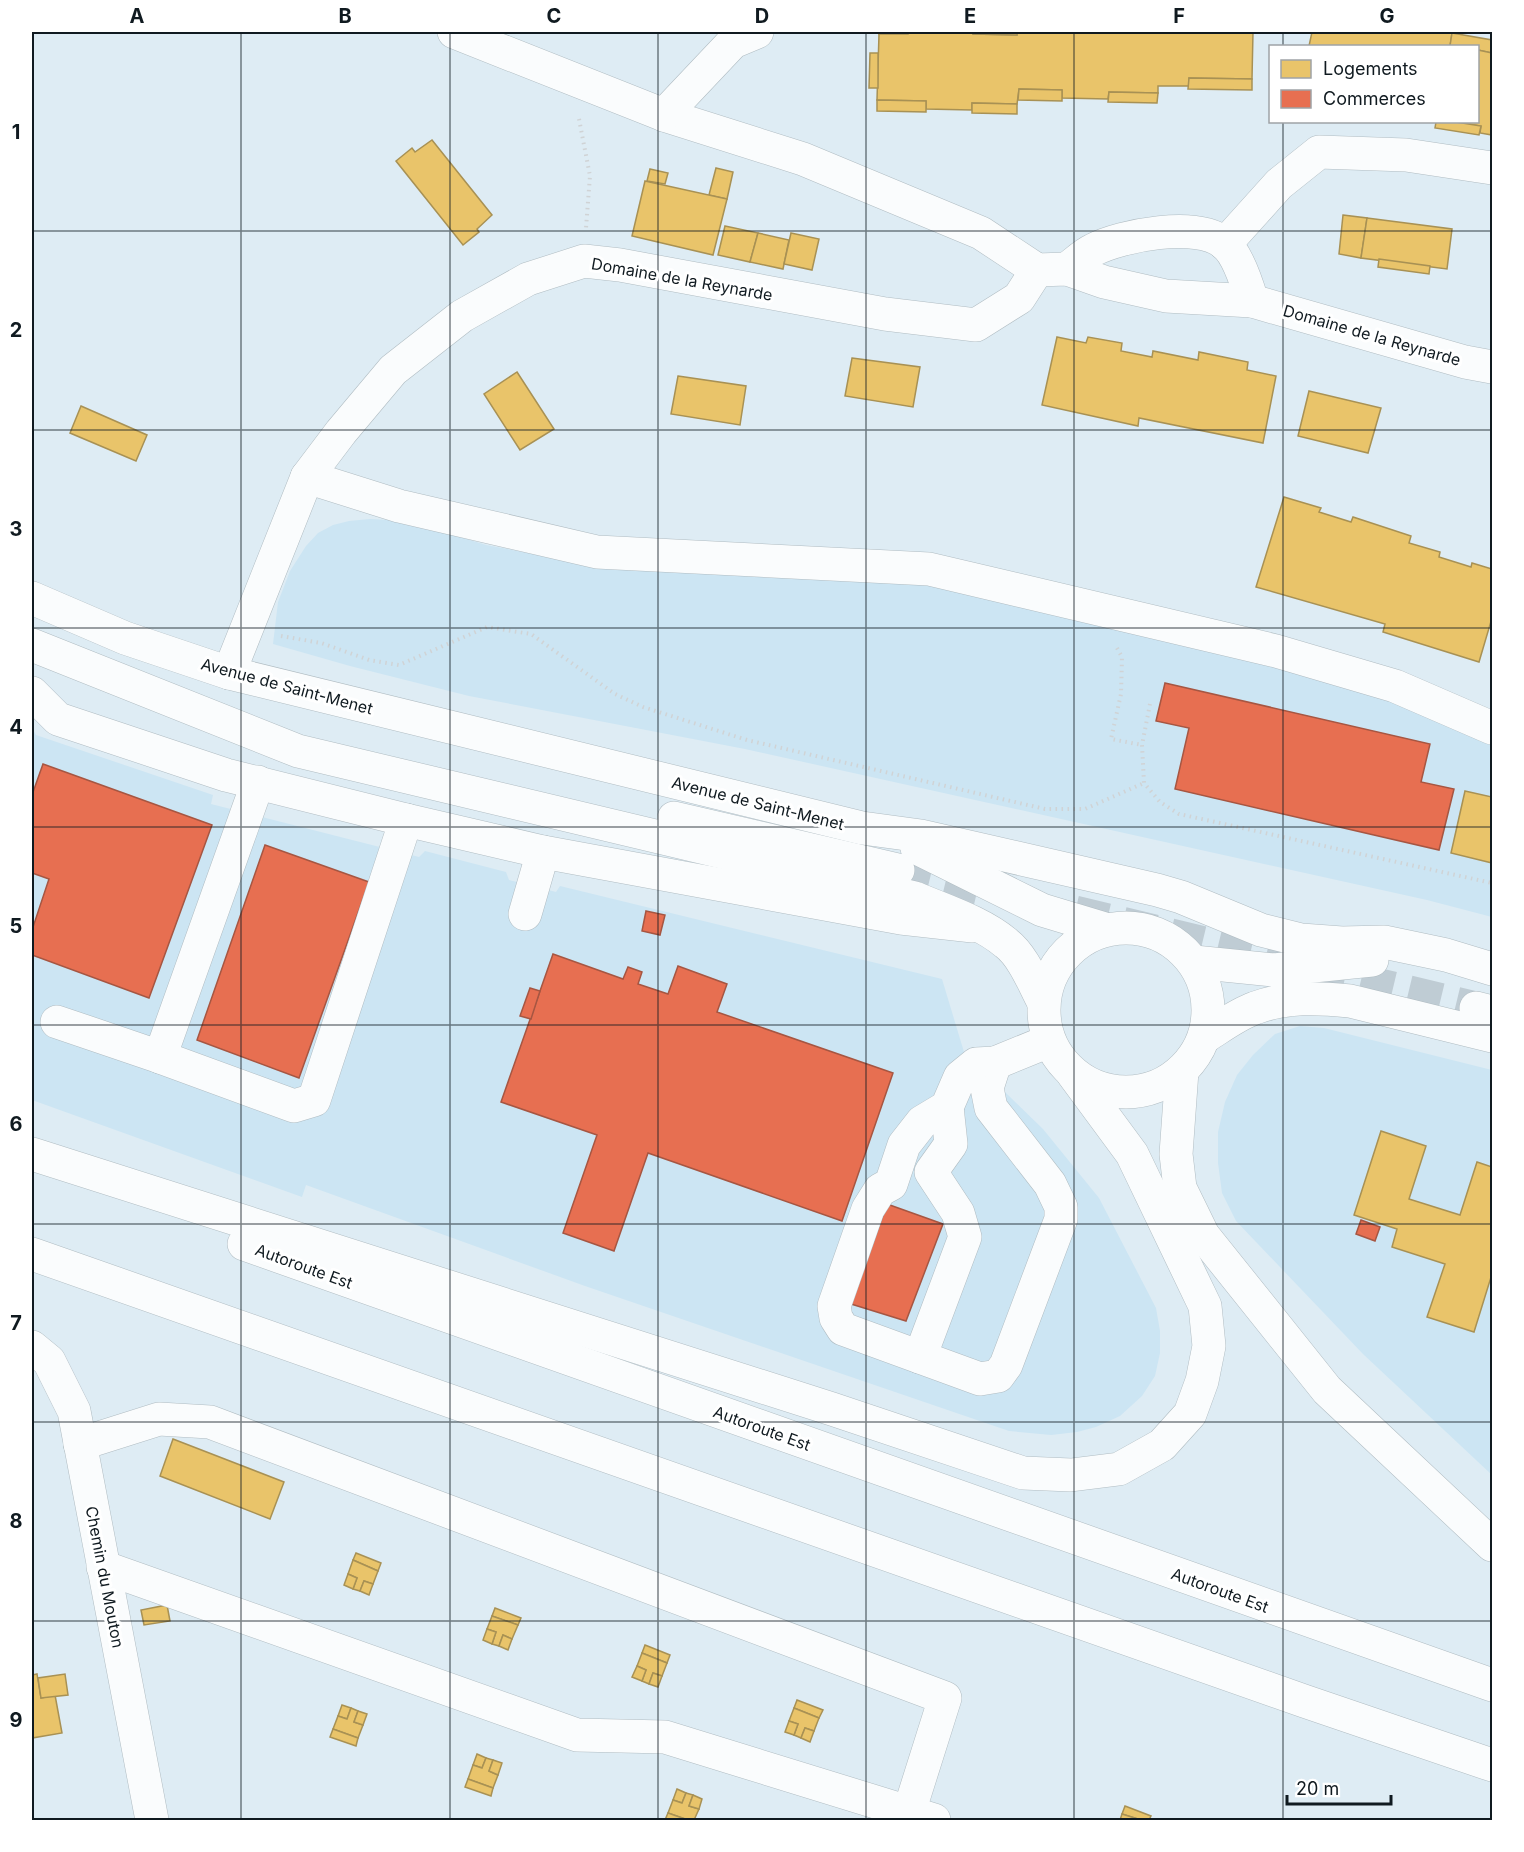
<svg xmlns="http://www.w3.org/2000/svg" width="1524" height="1852" font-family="Inter,sans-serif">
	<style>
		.built { fill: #cce5f3 }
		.homes { fill: #e9c46a; stroke: #a89154; stroke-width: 1.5 }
		.shops { fill: #e76f51; stroke: #a65642; stroke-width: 1.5 }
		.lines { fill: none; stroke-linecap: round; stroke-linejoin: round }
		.major-tunnel { stroke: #bfccd4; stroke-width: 33; stroke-dasharray: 33 16; stroke-linecap: butt }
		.minor-casing { stroke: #b0bcc2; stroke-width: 34 }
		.major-casing { stroke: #b0bcc2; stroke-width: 34 }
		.highway-casing { stroke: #b0bcc2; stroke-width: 34 }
		.path { stroke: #d0d3d5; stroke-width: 4; stroke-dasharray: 1.5 4.5; stroke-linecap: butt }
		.minor { stroke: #fafcfd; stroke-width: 33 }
		.major { stroke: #fafcfd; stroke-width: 33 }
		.highway { stroke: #fafcfd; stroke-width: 33 }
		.grid { fill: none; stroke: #101a20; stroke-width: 1.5; stroke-opacity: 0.55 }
		.labels { text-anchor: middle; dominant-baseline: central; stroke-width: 6; stroke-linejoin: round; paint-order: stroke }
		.street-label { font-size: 16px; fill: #101a20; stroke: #fff }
		.neatline { fill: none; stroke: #101a20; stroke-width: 2 }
		.grid-label { font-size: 20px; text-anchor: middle; font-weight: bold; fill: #101a20 }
	</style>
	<rect width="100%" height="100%" fill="#deecf4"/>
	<!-- built -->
	<g class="built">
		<polygon points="370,519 409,521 486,545 570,561 926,582 1280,663 1378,696 1492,744 1492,917 1427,900 745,749 469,696 350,666 273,644 278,602 290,571 306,546 318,533 333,525 349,521"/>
		<polygon points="32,728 36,735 213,795 211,804 419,857 425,851 506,872 509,880 556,892 560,886 942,979 964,1052 1043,1129 1099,1198 1156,1308 1160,1331 1160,1353 1155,1376 1142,1396 1120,1416 1096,1427 1077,1432 1051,1435 1009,1431 585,1286 306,1185 302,1197 32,1100"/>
		<polygon points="1300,1026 1324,1028 1492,1070 1492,1475 1363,1354 1236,1221 1222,1193 1218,1163 1218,1132 1225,1102 1237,1075 1253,1055 1275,1034"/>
	</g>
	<!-- homes -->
	<g class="homes">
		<rect x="879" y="32" width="29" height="2"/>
		<polygon points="908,32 973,32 973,34 1017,35 1017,32 1253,32 1252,79 1189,78 1189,86 1158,86 1158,93 1109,92 1108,99 1062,98 1062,90 1019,89 1017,104 972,103 972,110 926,109 926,101 877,100 879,34 908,34"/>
		<polygon points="973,32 1017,32 1017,35 973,34"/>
		<polygon points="1312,32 1443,32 1452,33 1450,46 1455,46 1309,46"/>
		<polygon points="1452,33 1492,40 1492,53 1478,50 1478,46 1450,46"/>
		<polygon points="1478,50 1492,53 1492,135 1480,133 1481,126 1456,122 1478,122"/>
		<polygon points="870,53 878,53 878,88 869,88"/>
		<polygon points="1189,78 1252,79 1252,90 1188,89"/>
		<polygon points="1019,89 1062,90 1062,101 1018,100"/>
		<polygon points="1109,92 1158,93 1157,103 1108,102"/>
		<polygon points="877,100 926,101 926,112 877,111"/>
		<polygon points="972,103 1017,104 1017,114 972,113"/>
		<polygon points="1436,122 1456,122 1481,126 1479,135 1435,128"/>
		<polygon points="432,140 492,215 477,229 479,232 463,245 396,161 412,148 415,152"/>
		<polygon points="716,168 733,172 727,199 709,195"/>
		<polygon points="650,169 668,173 665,184 647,181"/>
		<polygon points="645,181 727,199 713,255 632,236"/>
		<polygon points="1343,215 1367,218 1361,258 1339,254"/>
		<polygon points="1367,218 1452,229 1447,269 1361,258"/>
		<polygon points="725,226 758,233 750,262 718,255"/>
		<polygon points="758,233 789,240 783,269 750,262"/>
		<polygon points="791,233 819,239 812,270 784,264"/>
		<polygon points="1379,259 1430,266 1429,274 1378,267"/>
		<polygon points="1057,337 1086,343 1088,337 1122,343 1121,351 1152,357 1153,351 1198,360 1199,352 1248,362 1247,370 1276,376 1263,443 1139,418 1138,426 1042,405"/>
		<polygon points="852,358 920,367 913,407 845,396"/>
		<polygon points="517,372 554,429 520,450 484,394"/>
		<polygon points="678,376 746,386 740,425 671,414"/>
		<polygon points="1309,391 1381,408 1368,453 1298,436"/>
		<polygon points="81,406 147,435 136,461 70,433"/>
		<polygon points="1284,497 1321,508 1319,512 1351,522 1353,517 1411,536 1409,543 1440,552 1439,557 1471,567 1472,563 1492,569 1492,618 1479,662 1383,632 1385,624 1256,587"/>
		<polygon points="1465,791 1492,797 1492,863 1451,853"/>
		<polygon points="1381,1131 1426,1146 1409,1199 1460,1215 1477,1162 1492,1167 1492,1274 1474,1332 1427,1317 1445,1264 1392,1247 1397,1229 1354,1215"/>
		<polygon points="173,1439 284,1482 270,1519 160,1476"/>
		<polygon points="356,1553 381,1563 378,1571 353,1560"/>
		<polygon points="353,1560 378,1571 373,1584 364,1581 360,1591 353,1589 357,1578 348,1574"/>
		<polygon points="348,1574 357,1578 353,1589 344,1585"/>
		<polygon points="364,1581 373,1584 369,1595 360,1591"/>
		<polygon points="167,1605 170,1621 144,1625 141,1610"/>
		<polygon points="495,1608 521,1618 518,1625 492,1616"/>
		<polygon points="492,1616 518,1625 512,1639 503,1635 499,1646 492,1644 496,1632 487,1629"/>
		<polygon points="487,1629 496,1632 492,1644 483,1640"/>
		<polygon points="503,1635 512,1639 508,1650 499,1646"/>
		<polygon points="645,1645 670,1655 667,1663 642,1653"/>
		<polygon points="642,1653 667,1663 662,1676 653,1673 649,1684 642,1681 646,1670 637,1666"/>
		<polygon points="637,1666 646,1670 642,1681 632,1677"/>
		<polygon points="653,1673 662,1676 658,1687 649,1684"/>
		<polygon points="37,1674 41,1698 55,1695 62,1733 32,1738 32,1675"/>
		<polygon points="65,1674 68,1695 41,1698 38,1678"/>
		<polygon points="797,1700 823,1710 819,1718 794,1708"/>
		<polygon points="342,1705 351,1708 347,1719 338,1716"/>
		<polygon points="351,1708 358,1711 354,1722 363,1725 358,1738 333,1729 338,1716 347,1719"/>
		<polygon points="794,1708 819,1718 814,1731 805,1728 801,1738 794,1735 798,1724 789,1721"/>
		<polygon points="358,1711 367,1714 363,1725 354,1722"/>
		<polygon points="789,1721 798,1724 794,1735 785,1732"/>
		<polygon points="805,1728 814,1731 810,1742 801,1738"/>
		<polygon points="333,1729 358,1738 356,1746 330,1737"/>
		<polygon points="477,1754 486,1758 482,1768 473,1765"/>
		<polygon points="486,1758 493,1760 489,1771 498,1775 493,1788 468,1779 473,1765 482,1768"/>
		<polygon points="493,1760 502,1763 498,1775 489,1771"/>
		<polygon points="468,1779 493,1788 491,1796 465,1787"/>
		<polygon points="677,1789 686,1793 682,1803 673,1800"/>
		<polygon points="686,1793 693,1795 689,1806 699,1809 694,1820 688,1820 668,1813 673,1800 682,1803"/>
		<polygon points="693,1795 702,1799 699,1809 689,1806"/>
		<polygon points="1125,1806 1151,1816 1149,1820 1141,1820 1122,1814"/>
		<polygon points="668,1813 688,1820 665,1820"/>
		<polygon points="1122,1814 1141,1820 1120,1820"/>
	</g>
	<!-- shops -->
	<g class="shops">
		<polygon points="1165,683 1430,744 1421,782 1454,789 1439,850 1175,789 1189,728 1156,721"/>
		<polygon points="43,764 212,825 149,998 32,955 32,930 49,879 32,873 32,795"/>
		<polygon points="265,845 369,882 299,1078 197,1040"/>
		<polygon points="646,911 665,915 660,935 642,931"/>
		<polygon points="553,954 623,979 628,967 642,972 638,984 668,994 678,966 727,984 717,1012 893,1073 842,1221 648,1153 614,1251 563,1233 597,1135 501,1102"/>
		<polygon points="530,988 540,991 531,1019 520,1016"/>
		<polygon points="887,1204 943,1224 906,1321 851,1304"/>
		<polygon points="1361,1220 1380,1227 1375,1241 1356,1234"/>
	</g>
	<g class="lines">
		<!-- major-tunnel -->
		<g class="major-tunnel">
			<polyline points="898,870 990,892"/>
			<polyline points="1075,912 1476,1008"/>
		</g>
		<defs>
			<g id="minor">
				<polyline points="454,32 664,115 803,159 981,233 1037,270 1067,269 1104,282 1166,296 1252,301 1465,362 1492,367"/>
				<polyline points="664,115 733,42 757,32"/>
				<polyline points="1225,244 1279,184 1319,152 1406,155 1492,168"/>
				<path d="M1067,269C1075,263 1084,254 1093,250C1122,235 1197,221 1224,243C1237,253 1247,284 1252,301"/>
				<polyline points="307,477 399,506 597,552 929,569 1276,651 1395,686 1492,728"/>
				<polyline points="229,673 307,477 341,432 393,370 462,316 528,279 584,261 620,265 885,314 976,325 1019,298 1037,270"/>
				<polyline points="32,693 58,719 226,775 406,820 543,852 901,918 973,926"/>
				<polyline points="525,914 543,852"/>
				<polyline points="57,1022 160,1057 294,1106 314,1100 406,820"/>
				<polyline points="160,1057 258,782"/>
				<polygon points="995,1063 987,1088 991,1108 1050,1184 1061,1207 1061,1219 1006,1365 998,1376 980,1379 843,1329 836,1318 834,1306 868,1209 880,1190 891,1184 904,1145 922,1122 947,1107 960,1077 976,1064"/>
				<polyline points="995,1063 1049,1041"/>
				<polyline points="32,1347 49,1361 74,1411 152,1820"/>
				<polyline points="920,1357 965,1237 958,1213 931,1172 951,1144 947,1107"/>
				<polyline points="80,1444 159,1419 210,1422 945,1698 909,1812"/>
				<polyline points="103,1567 577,1735 665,1737 934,1820"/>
			</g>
			<g id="major">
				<polyline points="32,598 125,638 229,673 862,828 921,836 1157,890 1181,897 1261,930 1301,940 1342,943 1384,942 1446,955 1492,969"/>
				<path d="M32,645L298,751L915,898C945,911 981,922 1006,943C1023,956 1033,982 1043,1001"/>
				<polyline points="674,818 898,870"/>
				<polyline points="917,848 1042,910 1105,929"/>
				<circle cx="1126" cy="1010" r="82"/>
				<polyline points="1194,962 1274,970 1372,960"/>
				<polyline points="1476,1008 1492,1012"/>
				<path d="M1206,1036C1222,1026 1238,1014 1255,1008C1286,996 1319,998 1350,1001L1492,1036"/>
			</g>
			<g id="highway">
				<polyline points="1182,1071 1176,1154 1180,1188 1203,1235 1327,1390 1492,1545"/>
				<polyline points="32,1154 832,1409 1023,1473 1071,1475 1119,1469 1162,1445 1190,1414 1202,1381 1209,1346 1205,1306 1132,1154 1073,1074"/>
				<polyline points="244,1244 1492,1685"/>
				<polyline points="32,1254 1304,1701 1492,1765"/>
			</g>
		</defs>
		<!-- minor casing -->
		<use href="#minor" class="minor-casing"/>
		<!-- major casing -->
		<use href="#major" class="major-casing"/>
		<!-- highway casing -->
		<use href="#highway" class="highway-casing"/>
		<!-- path -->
		<g class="path">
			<polyline points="579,119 590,176 586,228"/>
			<polyline points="281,636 321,643 369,660 399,665 487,627 531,634 615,694 643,707 747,740 1045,809 1085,809 1144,783"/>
			<polyline points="1117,648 1122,657 1121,694 1111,739 1142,745"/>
			<polyline points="1150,704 1142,745 1144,783 1160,802 1179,814 1492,883"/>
		</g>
		<!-- minor -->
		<use href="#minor" class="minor"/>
		<!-- major -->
		<use href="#major" class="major"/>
		<!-- highway -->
		<use href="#highway" class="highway"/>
	</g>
	<!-- grid -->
	<path class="grid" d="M241,32V1820M450,32V1820M658,32V1820M866,32V1820M1074,32V1820M1283,32V46M1283,122V1820M32,231H1492M32,430H1492M32,628H1492M32,827H1492M32,1025H1492M32,1224H1492M32,1422H1492M32,1621H1492"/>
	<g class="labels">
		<!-- street labels -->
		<g class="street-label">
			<text transform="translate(682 279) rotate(10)">Domaine de la Reynarde</text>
			<text transform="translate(1372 335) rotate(16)">Domaine de la Reynarde</text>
			<text transform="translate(287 686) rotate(15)">Avenue de Saint-Menet</text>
			<text transform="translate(758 803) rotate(14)">Avenue de Saint-Menet</text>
			<text transform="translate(304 1266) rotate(20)">Autoroute Est</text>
			<text transform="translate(762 1428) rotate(20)">Autoroute Est</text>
			<text transform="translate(105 1577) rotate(79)">Chemin du Mouton</text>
			<text transform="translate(1220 1590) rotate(20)">Autoroute Est</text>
		</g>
	</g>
	<!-- border -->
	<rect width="1524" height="1852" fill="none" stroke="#ffffff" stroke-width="66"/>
	<!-- legend -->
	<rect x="1269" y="45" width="210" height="78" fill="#ffffff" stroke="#9fa3a6" stroke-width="1.5"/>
	<rect x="1281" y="60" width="30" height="18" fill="#e9c46a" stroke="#9fa3a6" stroke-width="1.5"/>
	<text x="1323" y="75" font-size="18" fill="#101a20">Logements</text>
	<rect x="1281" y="90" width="30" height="18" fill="#e76f51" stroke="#9fa3a6" stroke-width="1.5"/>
	<text x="1323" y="105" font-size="18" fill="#101a20">Commerces</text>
	<!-- scale -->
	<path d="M1287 1795v9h104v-9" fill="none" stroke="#101a20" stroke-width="3"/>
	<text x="1296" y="1795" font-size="18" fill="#101a20" stroke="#ffffff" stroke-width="4.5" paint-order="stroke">20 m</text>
	<rect x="33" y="33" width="1458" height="1786" class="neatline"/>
	<g class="grid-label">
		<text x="137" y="23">A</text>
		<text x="345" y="23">B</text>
		<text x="554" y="23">C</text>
		<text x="762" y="23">D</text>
		<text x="970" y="23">E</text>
		<text x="1179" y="23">F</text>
		<text x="1387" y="23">G</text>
		<text x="16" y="139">1</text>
		<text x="16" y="337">2</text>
		<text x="16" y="536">3</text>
		<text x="16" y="734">4</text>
		<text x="16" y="933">5</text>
		<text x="16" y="1131">6</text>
		<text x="16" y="1330">7</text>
		<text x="16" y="1528">8</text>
		<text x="16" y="1727">9</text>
	</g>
</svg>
